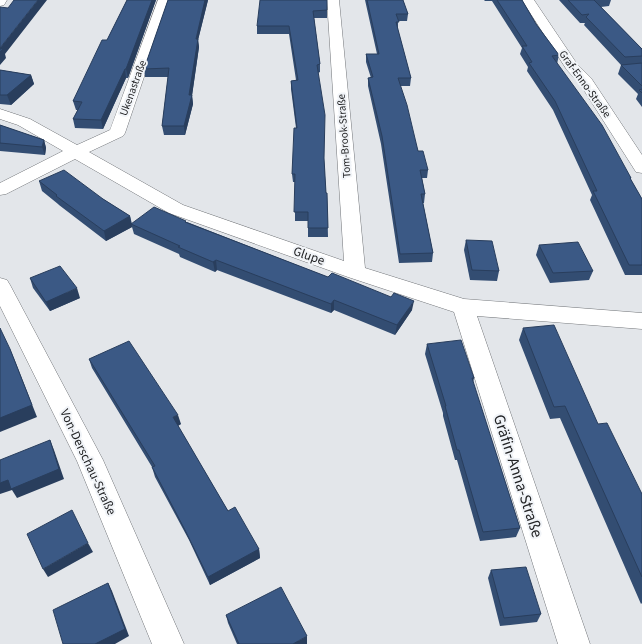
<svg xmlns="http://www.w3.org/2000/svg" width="642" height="644" font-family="'Source Sans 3',sans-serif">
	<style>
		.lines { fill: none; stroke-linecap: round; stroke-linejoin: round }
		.minor-casing { stroke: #73767a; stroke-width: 1 }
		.minor { fill: #fff; fill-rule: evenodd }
		.wall { fill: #334d72 }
		.shaded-wall { fill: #293e5d }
		.building { fill: #3b5985; stroke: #293e5d }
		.labels { text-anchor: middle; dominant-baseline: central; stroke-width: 4; stroke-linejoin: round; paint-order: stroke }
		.far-street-label { font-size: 11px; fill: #222325; stroke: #f1f4f8 }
		.street-label { font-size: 13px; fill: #222325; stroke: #f1f4f8 }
		.near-street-label { font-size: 16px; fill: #222325; stroke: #f1f4f8 }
	</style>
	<rect width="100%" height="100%" fill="#e3e6ea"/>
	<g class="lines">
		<defs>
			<g id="minor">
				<polygon points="0,0 7,0 4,5 0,6"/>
				<polygon points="158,0 170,0 125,133 123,136 89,152 183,205 344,261 327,0 339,0 365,268 464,299 642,313 642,329 477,316 590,644 558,644 454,312 348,277 169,213 75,159 6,194 0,195 0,183 63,151 18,125 0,119 0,109 30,119 77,145 110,130"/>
				<polygon points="522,0 534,0 577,64 591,78 642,155 642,173 636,172 580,84 567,70"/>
				<polygon points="0,278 7,280 10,285 103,460 184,644 152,644 77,461 0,306"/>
			</g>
		</defs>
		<!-- minor casing -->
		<use href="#minor" class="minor-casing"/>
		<!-- minor -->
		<use href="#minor" class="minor"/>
	</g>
	<!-- wall -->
	<g class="wall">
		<polygon points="127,0 156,0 128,78 126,78 103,129 75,128 73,119 78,110 76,110 73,101 107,40"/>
		<polygon points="168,0 208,0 198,40 199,47 192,95 193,104 185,135 164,135 162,126 168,77 145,77 144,69"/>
		<polygon points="327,0 327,18 314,18 320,64 320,72 318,73 324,160 326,193 327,193 328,237 308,237 308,221 295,221 295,182 293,182 292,174 296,128 291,89 291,81 296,80 289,34 257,34 257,26"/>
		<polygon points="365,0 403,0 408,14 407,21 398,21 398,30 411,78 410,86 400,86 418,151 428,170 427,178 422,178 425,194 424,203 423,203 433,253 432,262 399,263 381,144 368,86 368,78 371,78 366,62 366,54 377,54"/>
		<polygon points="484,0 522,0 536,24 559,55 557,64 631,178 631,180 642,199 642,275 625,275 590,200 592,195 553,110 527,71 528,67 520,54 522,48 492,1 485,1"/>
		<polygon points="559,0 611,0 609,6 601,7 642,49 642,107 636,99 638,94 618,74 621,65 584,25 585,23 580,23"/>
		<polygon points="0,70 31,75 34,84 11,105 0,104"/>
		<polygon points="0,125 44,140 46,148 45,155 0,151"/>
		<polygon points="39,181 103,199 130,216 132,224 187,222 412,310 395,335 334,310 331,313 217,270 215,272 180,257 179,254 134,234 132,227 106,241 59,205 58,204 42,191"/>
		<polygon points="466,240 499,271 497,281 470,280 464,250"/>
		<polygon points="539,245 593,271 589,280 550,283 536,255"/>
		<polygon points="30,278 80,298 50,311 33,288"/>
		<polygon points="523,328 598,424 642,494 642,603 641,604 560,418 550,419 519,340"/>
		<polygon points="427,344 474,378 473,383 520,528 516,537 480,541 457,460 455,460 443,416 443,413 425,354"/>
		<polygon points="89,359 181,424 178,426 228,511 259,549 260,558 210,585 189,540 155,477 152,467 92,368"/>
		<polygon points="491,570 541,614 537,622 500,626 488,578"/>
		<polygon points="226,615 307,644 237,644 228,623"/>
	</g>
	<!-- shaded-wall -->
	<g class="shaded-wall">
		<polygon points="38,0 47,0 5,54 6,58 0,65 0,48"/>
		<polygon points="152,0 156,0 128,78 126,69"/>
		<polygon points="205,0 208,0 198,40 199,47 192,96 193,104 185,135 184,126 189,95 196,39"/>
		<polygon points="125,69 126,78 103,129 101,120"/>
		<polygon points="31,75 34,84 11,105 7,95"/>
		<polygon points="44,140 46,148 45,155 42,147"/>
		<polygon points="130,216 132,227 106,241 104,231"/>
		<polygon points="216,260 217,270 215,272 213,262"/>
		<polygon points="77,288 80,298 50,311 46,302"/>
		<polygon points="334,300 334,310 331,313 331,304"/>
		<polygon points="414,301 412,310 395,335 397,325"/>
		<polygon points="10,349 15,361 37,417 0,432 0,418"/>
		<polygon points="178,415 181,424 175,427 173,417"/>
		<polygon points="50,440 54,450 64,479 17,498 12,490 0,494 0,483"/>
		<polygon points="88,543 93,552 48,577 43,569"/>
		<polygon points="259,549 260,558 210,585 208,577"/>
		<polygon points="108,583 112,591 129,636 115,644 95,644"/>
		<polygon points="307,636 307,644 293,644"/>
	</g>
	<!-- building -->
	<g class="building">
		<polygon points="14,0 38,0 0,48 0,7 8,8"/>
		<polygon points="127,0 152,0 126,69 125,69 101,120 73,119 82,102 73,101 102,40 107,40"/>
		<polygon points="168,0 205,0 196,39 198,39 189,95 192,95 184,126 162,126 169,68 144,69"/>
		<polygon points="260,0 327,0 327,10 313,11 320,64 317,65 325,115 324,158 326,193 327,193 328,228 308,228 308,212 294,212 295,174 292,174 294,128 297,128 291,81 298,80 289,26 257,26"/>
		<polygon points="367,0 403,0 408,14 396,14 399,22 396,22 411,78 398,78 407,105 418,151 423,151 428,170 420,170 425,194 421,194 433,253 400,254 382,136 368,78 373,77 366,54 379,54"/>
		<polygon points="497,0 522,0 536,24 559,55 552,56 602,125 631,178 630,178 642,199 642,265 629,265 593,191 597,191 555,101 529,63 532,62 522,46 527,46"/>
		<polygon points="568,0 594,0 642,49 642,56 625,57 586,17 589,14 582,15"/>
		<polygon points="0,49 3,49 0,52"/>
		<polygon points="642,63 642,86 621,65"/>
		<polygon points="0,70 31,75 7,95 0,95"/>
		<polygon points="642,89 642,93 639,90"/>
		<polygon points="0,125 44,140 42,147 0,143"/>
		<polygon points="64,170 103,199 130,216 104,231 56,196 57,195 39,181"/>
		<polygon points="154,207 186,221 185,222 328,277 332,273 391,297 394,293 414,301 397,325 334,300 331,304 216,260 213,262 178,247 180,246 131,224"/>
		<polygon points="466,240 492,241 499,271 472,270"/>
		<polygon points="578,242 593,271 553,273 539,245"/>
		<polygon points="60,266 77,288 46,302 30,278"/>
		<polygon points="554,325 598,424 607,423 642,494 642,577 565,406 554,407 523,328"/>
		<polygon points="0,328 10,349 32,405 0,418"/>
		<polygon points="461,340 474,378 472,378 520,528 483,532 459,450 457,450 445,406 446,406 427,344"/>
		<polygon points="129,341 178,415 173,417 228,511 235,507 259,549 208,577 186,532 152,467 155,466 89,359"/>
		<polygon points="50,440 59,469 11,489 8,480 0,483 0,460"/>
		<polygon points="72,510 88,543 43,569 27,534"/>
		<polygon points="526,567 541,614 504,618 491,570"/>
		<polygon points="108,583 125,629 95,644 63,644 53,610"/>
		<polygon points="281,587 307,636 293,644 239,644 226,615"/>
	</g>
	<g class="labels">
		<!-- far-street labels -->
		<g class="far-street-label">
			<text transform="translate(585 84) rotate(54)">Graf-Enno-Straße</text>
			<text transform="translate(133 88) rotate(-70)">Ukenastraße</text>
			<text transform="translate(344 136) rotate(-94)">Tom-Brook-Straße</text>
		</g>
		<!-- street labels -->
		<g class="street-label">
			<text transform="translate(309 256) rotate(19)">Glupe</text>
			<text transform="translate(88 462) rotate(65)">Von-Derschau-Straße</text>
		</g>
		<!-- near-street labels -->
		<g class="near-street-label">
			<text transform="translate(518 476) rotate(72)">Gräfin-Anna-Straße</text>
		</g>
	</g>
</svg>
